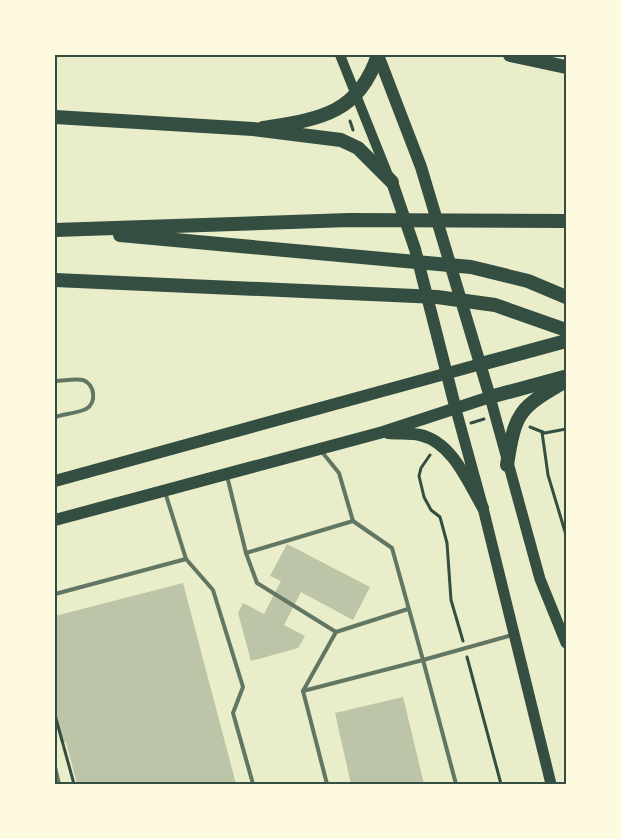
<svg xmlns="http://www.w3.org/2000/svg" width="621" height="839" font-family="'Archivo Narrow',sans-serif">
	<style>
		.building { fill: #bcc5a7 }
		.lines { fill: none; stroke-linecap: round; stroke-linejoin: round }
		.path { stroke: #344e41; stroke-width: 3 }
		.service { stroke: #617663; stroke-width: 4 }
		.secondary { stroke: #344e41; stroke-width: 10 }
		.primary { stroke: #344e41; stroke-width: 11 }
		.trunk { stroke: #344e41; stroke-width: 12 }
		.motorway { stroke: #344e41; stroke-width: 14 }
		.neatline { fill: none; stroke: #344e41; stroke-width: 2 }
	</style>
	<rect width="100%" height="100%" fill="#e9edc9"/>
	<!-- building -->
	<g class="building">
		<polygon points="287,544 370,587 353,620 301,592 284,625 305,636 298,648 251,661 238,613 243,603 264,614 281,581 270,576"/>
		<polygon points="183,583 236,784 77,784 66,742 61,743 55,719 55,616"/>
		<polygon points="403,697 424,784 351,784 335,713"/>
	</g>
	<g class="lines">
		<!-- path -->
		<g class="path">
			<polyline points="350,121 353,130"/>
			<polyline points="471,423 484,419"/>
			<polyline points="530,427 545,433 566,429"/>
			<polyline points="542,432 548,475 566,535"/>
			<polyline points="430,455 421,468 419,476 424,497 431,510 440,517 447,543 451,600 463,641"/>
			<polyline points="467,657 501,784"/>
			<polyline points="55,715 74,784"/>
		</g>
		<!-- service -->
		<g class="service">
			<path d="M55,381C63,381 75,378 83,380C95,384 97,403 86,409C77,413 65,414 55,417"/>
			<polyline points="322,452 339,473 353,521 392,548 423,660 512,635"/>
			<polyline points="227,476 246,553 353,521"/>
			<polyline points="165,492 186,559 213,590 243,687 233,713 253,784"/>
			<polyline points="246,553 257,583 336,632"/>
			<polyline points="55,594 186,559"/>
			<polyline points="303,691 423,660 456,784"/>
			<polyline points="55,767 59,784"/>
			<polyline points="327,784 303,691 336,632 408,609"/>
		</g>
		<!-- secondary -->
		<polyline class="secondary" points="340,55 388,175"/>
		<!-- primary -->
		<g class="primary">
			<polyline points="490,397 540,579 566,643"/>
			<polyline points="455,406 483,508 551,784"/>
		</g>
		<!-- trunk -->
		<g class="trunk">
			<polyline points="392,182 415,249 455,406"/>
			<path d="M388,433C398,434 410,433 420,435C452,442 468,482 483,508"/>
			<polyline points="55,481 481,364"/>
			<polyline points="55,520 383,432 490,397 421,167 378,55"/>
		</g>
		<!-- motorway -->
		<g class="motorway">
			<polyline points="510,55 566,67"/>
			<polyline points="55,117 253,129 341,140 358,148 392,182"/>
			<path d="M263,128C318,119 358,115 378,55"/>
			<polyline points="55,230 349,220 566,221"/>
			<polyline points="120,235 471,267 528,281 566,297"/>
			<polyline points="55,280 437,297 495,305 566,330"/>
			<polyline points="481,364 566,341"/>
			<polyline points="490,397 564,377"/>
			<path d="M507,465C515,412 519,408 566,381"/>
		</g>
	</g>
	<!-- border -->
	<rect width="621" height="839" fill="none" stroke="#fefae0" stroke-width="112"/>
	<rect x="56" y="56" width="509" height="727" class="neatline"/>
</svg>
